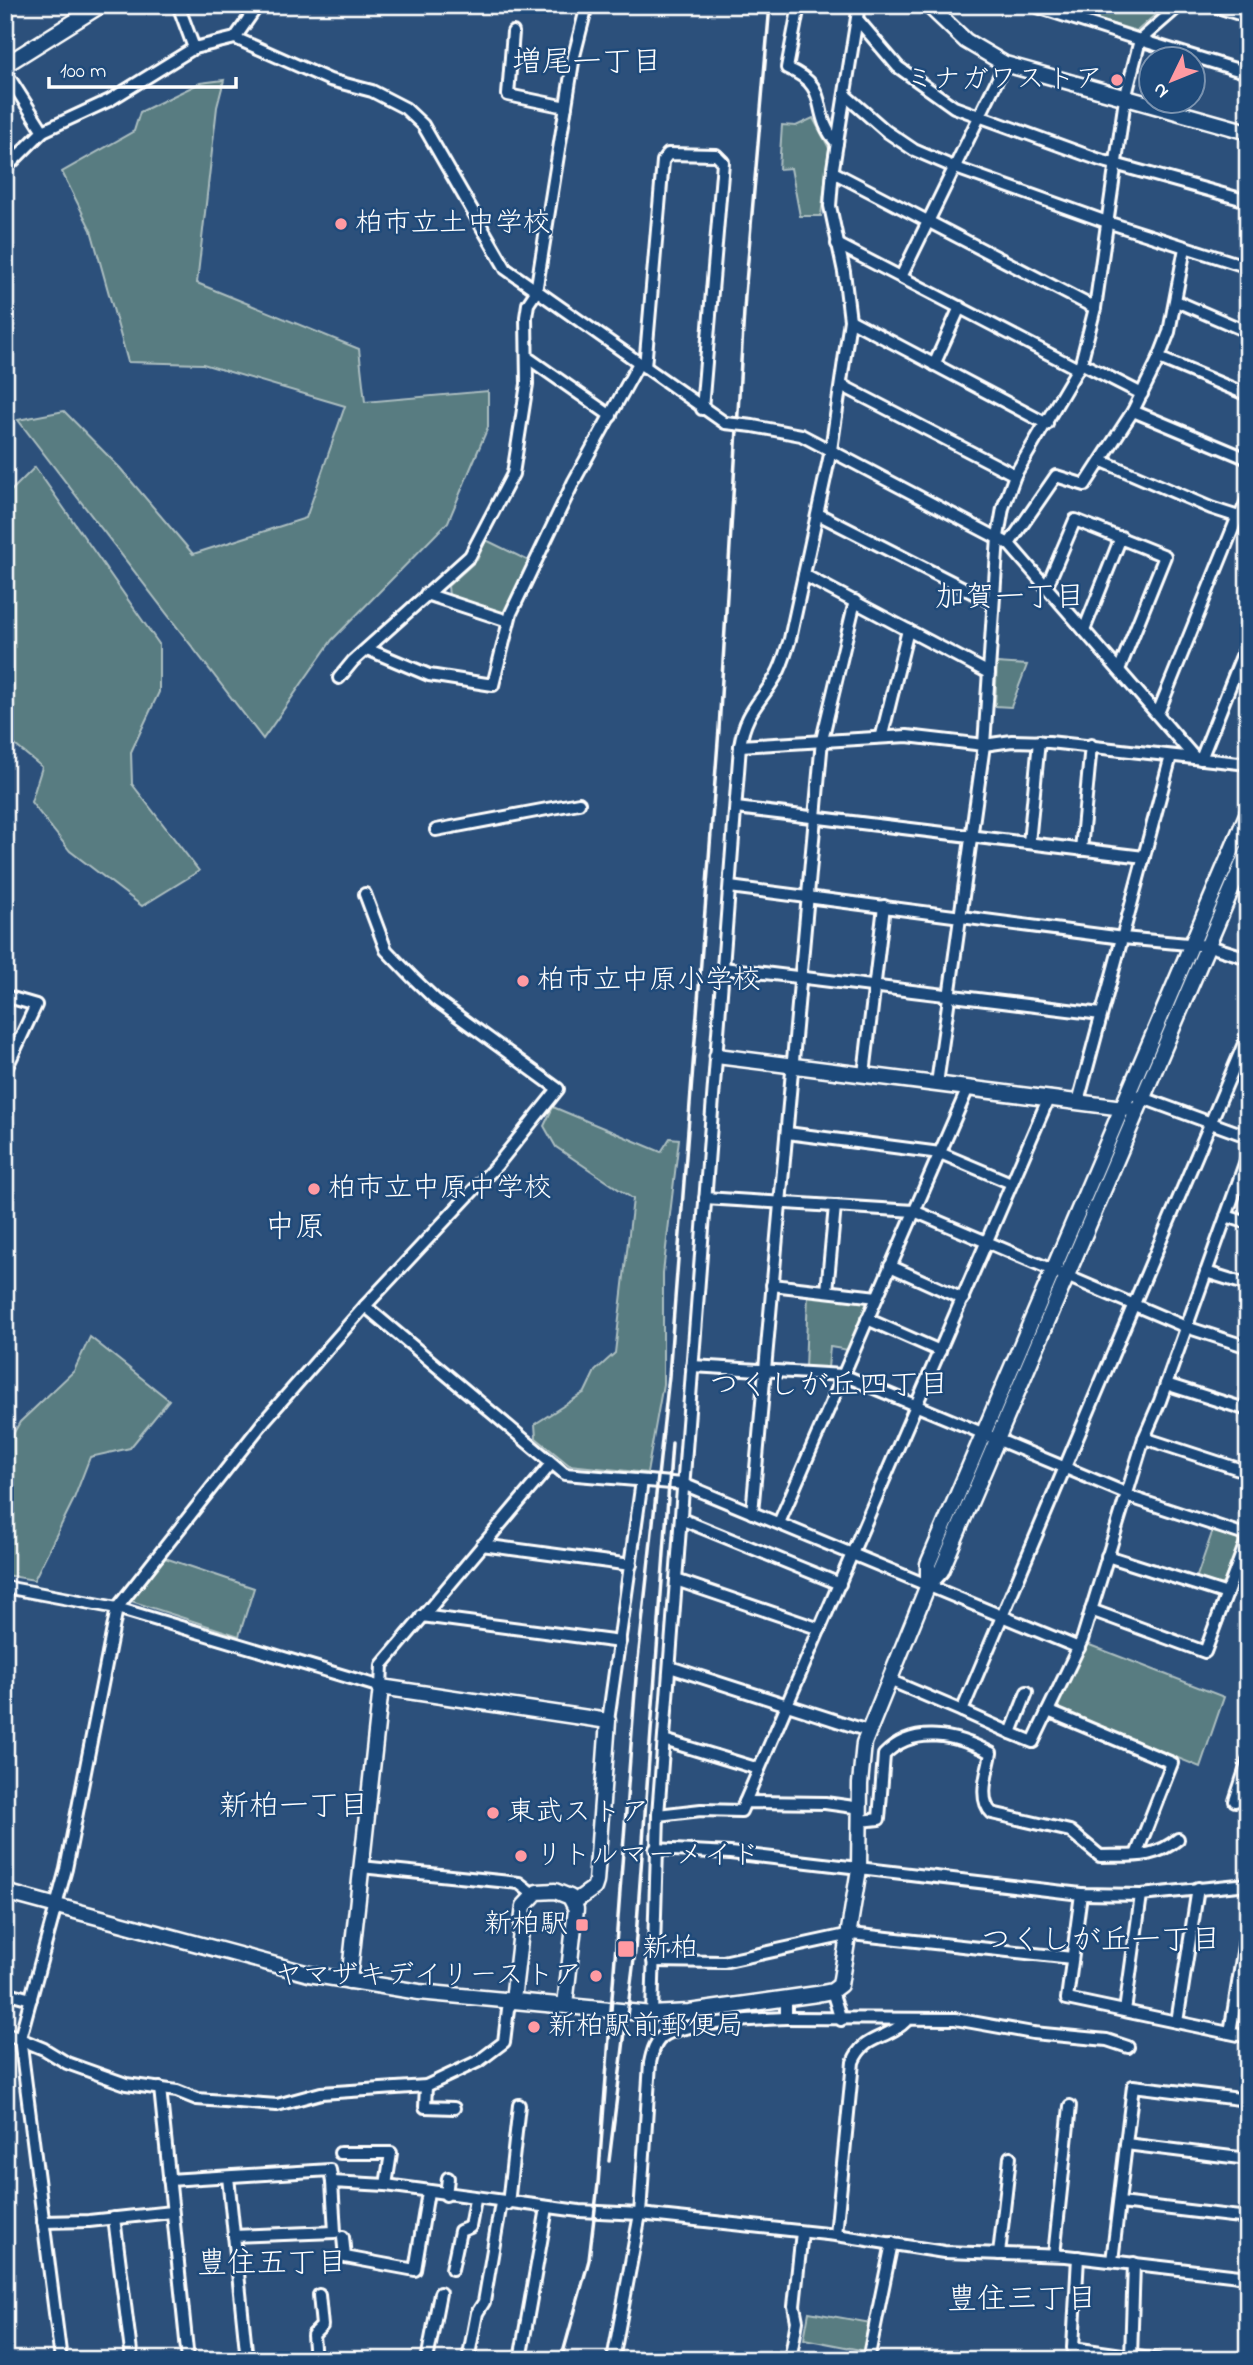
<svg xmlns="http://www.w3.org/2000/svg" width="1253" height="2365" font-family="'Indie Flower','Klee One',sans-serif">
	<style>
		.green { fill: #587c81; stroke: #acbec0; stroke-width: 2 }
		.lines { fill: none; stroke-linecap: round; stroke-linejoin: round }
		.street-casing { stroke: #fff; stroke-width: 16 }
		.secondary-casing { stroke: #fff; stroke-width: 19 }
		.street { stroke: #1f4a7a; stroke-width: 10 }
		.secondary { stroke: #1f4a7a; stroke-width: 14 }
		.rail { stroke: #fff; stroke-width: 3.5 }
		.street-bridge-casing { stroke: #fff; stroke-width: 16; stroke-linecap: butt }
		.street-bridge { stroke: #1f4a7a; stroke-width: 10 }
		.poi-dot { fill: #ff9aa2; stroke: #1f4a7a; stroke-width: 2.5 }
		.labels { text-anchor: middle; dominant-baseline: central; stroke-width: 5; stroke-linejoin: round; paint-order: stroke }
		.poi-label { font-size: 28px; fill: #fff; stroke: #1f4a7a; text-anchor: start }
		.neighbourhood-label { font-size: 30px; fill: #fff; stroke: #1f4a7a }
	</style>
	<rect width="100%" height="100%" fill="#2c507b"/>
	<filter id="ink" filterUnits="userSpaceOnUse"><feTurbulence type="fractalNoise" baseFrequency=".0143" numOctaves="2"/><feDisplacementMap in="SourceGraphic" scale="14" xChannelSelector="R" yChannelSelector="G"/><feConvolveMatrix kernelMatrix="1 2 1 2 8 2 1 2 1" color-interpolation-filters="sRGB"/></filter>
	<g filter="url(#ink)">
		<!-- green -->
		<g class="green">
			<polygon points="1081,5 1166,5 1137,31 1071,12"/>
			<polygon points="224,80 217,107 197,283 359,349 365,402 488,391 488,427 448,522 332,640 263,739 18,420 64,411 120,468 193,554 306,518 345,406 203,364 128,362 91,230 62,172 134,131 140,112 200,83"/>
			<polygon points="813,118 829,148 821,216 800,216 791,168 779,169 782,125 796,126"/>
			<polygon points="35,467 159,644 159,692 131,752 132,784 199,871 142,906 70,851 31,802 42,767 5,737 5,497"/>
			<polygon points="486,540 531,562 506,612 501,615 449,596 448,586 477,560"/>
			<polygon points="997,663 1027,665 1011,707 995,706"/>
			<polygon points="553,1107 661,1152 670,1138 679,1139 663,1273 663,1384 647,1473 569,1465 536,1438 535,1424 585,1392 595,1371 615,1353 633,1199 556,1147 544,1126"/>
			<polygon points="808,1294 866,1300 869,1304 848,1350 830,1347 828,1368 805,1368"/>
			<polygon points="90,1337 169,1400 130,1448 90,1457 73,1501 34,1580 5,1575 5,1536 12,1518 5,1505 5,1448 20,1422 74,1371"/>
			<polygon points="1213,1530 1237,1539 1240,1544 1223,1583 1218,1586 1196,1579"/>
			<polygon points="165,1558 254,1588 239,1636 131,1601"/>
			<polygon points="1087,1644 1224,1697 1200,1767 1059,1710 1058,1703"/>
			<polygon points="809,2312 871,2323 866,2351 804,2339"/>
		</g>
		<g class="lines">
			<defs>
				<g id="street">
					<polyline points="178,5 194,48"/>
					<path d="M799,5L787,68C834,88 808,111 837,143"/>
					<polyline points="1031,5 1140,40 1180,5"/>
					<polyline points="1211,5 1248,17"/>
					<polyline points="857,19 898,67 954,107 1100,160 1248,201"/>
					<polyline points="513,32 508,95 566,107"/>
					<polyline points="235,38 258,5"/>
					<polyline points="5,71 43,131"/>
					<polyline points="846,96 886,131 914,150 956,168 1107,222 1248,267"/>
					<polyline points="5,169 43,131 110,100 194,48 235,38 330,80 372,91 405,108 423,125 506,269 725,423"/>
					<polyline points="833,172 1095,308"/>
					<polyline points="837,244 1078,369"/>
					<polyline points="901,277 1005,64"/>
					<polyline points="1176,301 1248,332"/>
					<polyline points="850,320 1047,424"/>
					<polyline points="528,358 611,416"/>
					<polyline points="1159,358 1248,395"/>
					<polyline points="1081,363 1142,394"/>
					<polyline points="934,365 960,307"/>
					<polyline points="645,367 663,161 668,154 716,155 723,162 702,409"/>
					<polyline points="843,386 1015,475"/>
					<polyline points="1133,411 1248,459"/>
					<polyline points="753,426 801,435 1009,544 1195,758"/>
					<polyline points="1102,461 1211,508 1248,520"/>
					<polyline points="818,514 993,603"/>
					<polyline points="1240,517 1248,498"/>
					<polyline points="1009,544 1056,476 1085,485 1133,411 1159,358 1169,332 1185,248"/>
					<polyline points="804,575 989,673"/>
					<polyline points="1047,586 1075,520 1165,556 1119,670"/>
					<polyline points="426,594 508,621"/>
					<polyline points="1084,630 1121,537"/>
					<polyline points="367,649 429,675 493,685 511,613 574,481 639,363"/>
					<polyline points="339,678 353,661 470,556 513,474 527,384 526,317 528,304 536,292 574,56 587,5"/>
					<polyline points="1158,713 1238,516"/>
					<polyline points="882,735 908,630"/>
					<polyline points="740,746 907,736 984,745 1012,741 1049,742 1248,764"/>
					<polyline points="1201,759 1248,641"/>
					<polyline points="736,808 1144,857"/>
					<polyline points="436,830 579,803"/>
					<polyline points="1029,843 1039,741"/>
					<polyline points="1081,850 1091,745"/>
					<polyline points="730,887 1123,938 1209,946 1248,958"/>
					<polyline points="723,968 1101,1014"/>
					<polyline points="5,996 36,1005 5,1071"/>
					<polyline points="864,1074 884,906"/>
					<polyline points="937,1084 984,745 998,537 1003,508 1015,475 1081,363 1095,308 1125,99 1140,40 1248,73"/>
					<polyline points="1129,1093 1244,1135 1248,1141"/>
					<polyline points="1078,1102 1171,756"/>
					<polyline points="787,1133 940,1153 1011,1183"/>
					<polyline points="705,1198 914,1211 1186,1327 1248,1347"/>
					<polyline points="1226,1216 1248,1223"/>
					<polyline points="890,1266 963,1299"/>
					<polyline points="1206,1272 1248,1285"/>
					<polyline points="772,1285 877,1297"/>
					<polyline points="827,1291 835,1206"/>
					<polyline points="365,1306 565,1474 683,1484 1079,1648"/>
					<polyline points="867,1319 940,1351"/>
					<polyline points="692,1366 843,1375 1128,1494"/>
					<polyline points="1166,1384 1248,1410"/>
					<polyline points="1144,1438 1248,1472"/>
					<polyline points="1127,1496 1248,1536"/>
					<polyline points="752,1513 822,740 855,601"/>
					<polyline points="681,1519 840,1584"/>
					<polyline points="779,1523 968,1088"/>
					<polyline points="482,1545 631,1565"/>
					<polyline points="1107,1556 1227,1594"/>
					<polyline points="676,1580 820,1629"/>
					<polyline points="5,1587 117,1608 381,1687 382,1665 551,1464"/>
					<polyline points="1091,1610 1205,1652 1248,1537"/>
					<polyline points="422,1616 620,1642"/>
					<polyline points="670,1667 868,1731"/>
					<polyline points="889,1680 962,1711 1248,1034"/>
					<polyline points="962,1711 1011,1733 1027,1692"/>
					<polyline points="1048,1711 1172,1763 1136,1855"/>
					<polyline points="608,1721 642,1481"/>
					<polyline points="1011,1733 1033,1742 1082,1640 1144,1438 1160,1401 1248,1155"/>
					<polyline points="664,1740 759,1769"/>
					<polyline points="1248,1761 1235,1801 1248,1798"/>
					<polyline points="745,1802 1049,1097"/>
					<path d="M658,1815L740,746C745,712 760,703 776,676C783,664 786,651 790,639L831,450L850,320L844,272L830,206L833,168L859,5"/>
					<path d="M861,1821L879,1819L884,1755C914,1724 957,1735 991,1753C988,1771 977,1799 992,1813L1070,1831L1100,1856C1130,1855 1153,1860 1178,1839"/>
					<polyline points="655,1849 730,1853 1081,1894 1141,1895 1248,1884"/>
					<polyline points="361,1867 519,1883 533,1894"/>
					<polyline points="1081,1894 1067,1999 1248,2037"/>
					<polyline points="653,1961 723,1962 851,1934 1072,1958"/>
					<polyline points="832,1991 841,2020"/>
					<polyline points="5,1992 31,1999"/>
					<polyline points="1125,2011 1141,1895"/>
					<polyline points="652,2014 658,1815 701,1810 741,1811 745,1802 825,1803 861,1808"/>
					<polyline points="786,2018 955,2019 1033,2033 1107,2040 1128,2047"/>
					<polyline points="1177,2022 1198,1888"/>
					<polyline points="5,2033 44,2049 67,2063 126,2084 177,2091 197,2099 277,2105 321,2093 426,2086 479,2061 504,2042 508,2009 513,2000"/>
					<polyline points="1230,2033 1248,1921"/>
					<polyline points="426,2086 425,2107 454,2108"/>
					<polyline points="160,2088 188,2360"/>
					<polyline points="1126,2144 1248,2159"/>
					<polyline points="340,2153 391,2153 386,2185"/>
					<polyline points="228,2177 247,2360"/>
					<polyline points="169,2180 330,2170 332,2182"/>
					<polyline points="446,2195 448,2178"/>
					<polyline points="1120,2203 1248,2218"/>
					<polyline points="508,2204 519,2105"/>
					<polyline points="114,2218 132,2360"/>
					<polyline points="43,2222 89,2221 172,2212"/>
					<path d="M836,2235L853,2062C864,2034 887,2041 908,2019"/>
					<polyline points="234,2236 335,2232 332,2182 386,2185 579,2211 640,2214 836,2235 944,2252 1066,2256 1248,2277"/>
					<polyline points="343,2237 345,2257 415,2270 428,2192"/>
					<polyline points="999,2254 1010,2157"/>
					<polyline points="1054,2255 1070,2106"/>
					<polyline points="1078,2257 1073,2348 1158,2360"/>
					<polyline points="1112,2261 1133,2086 1248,2100"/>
					<polyline points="452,2269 460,2231 470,2227 475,2200"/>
					<polyline points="1131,2357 1134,2263"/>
					<polyline points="61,2360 20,2038 66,1869 117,1608 265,1420 365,1306 497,1165 558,1089 436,1000 412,977 386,950 365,894"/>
					<polyline points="315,2360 313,2335 322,2326 319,2295"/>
					<polyline points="427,2360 440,2293"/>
					<polyline points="468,2360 477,2313 484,2302 501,2203"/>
					<polyline points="520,2360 547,2208"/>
					<path d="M613,2360L640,2214L650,2063C652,2053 655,2040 665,2035C685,2023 760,2019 786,2018V1999"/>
					<polyline points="790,2360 797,2321 794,2306 802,2232"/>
					<polyline points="868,2360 892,2243"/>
				</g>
				<g id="secondary">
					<polyline points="928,5 966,41 1005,64 1248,132"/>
					<polyline points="5,65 101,5"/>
					<polyline points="717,1056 1131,1109"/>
					<polyline points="928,1585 928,1564 1248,812"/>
					<polyline points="5,1892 309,1974 419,1992 652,2014 689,2012 817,1994 832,1991 840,1985 859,1869 860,1784 864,1743 928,1585 941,1571 1248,851"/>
					<polyline points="349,1981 381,1687 608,1721 596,1882 594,1888 574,1902"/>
					<polyline points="513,2000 524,1906 537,1892 555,1891 570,1897 576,1909 565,2005"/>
				</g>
			</defs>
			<!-- street casing -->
			<use href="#street" class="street-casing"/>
			<!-- secondary casing -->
			<use href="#secondary" class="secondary-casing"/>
			<!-- street -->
			<use href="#street" class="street"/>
			<!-- secondary -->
			<use href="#secondary" class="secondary"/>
			<!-- rail -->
			<g class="rail">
				<polyline points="609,2161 635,1951 672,1443"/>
				<polyline points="561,2360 589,2260 598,2184 636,1678 669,1376 719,729 745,295 770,5"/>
			</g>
			<defs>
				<polyline id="street-bridge" points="725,423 753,426"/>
			</defs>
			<!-- street-bridge casing -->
			<use href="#street-bridge" class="street-bridge-casing"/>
			<!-- street-bridge -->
			<use href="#street-bridge" class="street-bridge"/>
		</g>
	</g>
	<!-- markers -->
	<g class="poi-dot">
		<circle cx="1117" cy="80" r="7"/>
		<circle cx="341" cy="224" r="7"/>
		<circle cx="523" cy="981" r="7"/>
		<circle cx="314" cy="1189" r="7"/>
		<circle cx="493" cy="1813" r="7"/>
		<circle cx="521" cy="1856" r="7"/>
		<rect x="575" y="1918" width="14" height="14" rx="3.5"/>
		<rect x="617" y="1940" width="18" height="18" rx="3.5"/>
		<circle cx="596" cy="1976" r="7"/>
		<circle cx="534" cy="2027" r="7"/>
	</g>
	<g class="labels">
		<!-- poi labels -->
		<g class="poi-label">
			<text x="1103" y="80" text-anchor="end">ミナガワストア</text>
			<text x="355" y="224">柏市立土中学校</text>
			<text x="537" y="981">柏市立中原小学校</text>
			<text x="328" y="1189">柏市立中原中学校</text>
			<text x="507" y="1813">東武ストア</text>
			<text x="535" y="1856">リトルマーメイド</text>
			<text x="568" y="1925" text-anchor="end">新柏駅</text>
			<text x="642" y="1949">新柏</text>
			<text x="582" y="1976" text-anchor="end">ヤマザキデイリーストア</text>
			<text x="548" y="2027">新柏駅前郵便局</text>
		</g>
		<!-- neighbourhood labels -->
		<g class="neighbourhood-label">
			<text x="587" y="64">増尾一丁目</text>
			<text x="1010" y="599">加賀一丁目</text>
			<text x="295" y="1229">中原</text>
			<text x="829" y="1387">つくしが丘四丁目</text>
			<text x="294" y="1808">新柏一丁目</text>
			<text x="1101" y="1942">つくしが丘一丁目</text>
			<text x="272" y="2265">豊住五丁目</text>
			<text x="1022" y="2301">豊住三丁目</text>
		</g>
	</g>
	<!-- margin -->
	<rect width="1253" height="2365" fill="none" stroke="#1f4a7a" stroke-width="28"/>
	<rect x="14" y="14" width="1225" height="2337" fill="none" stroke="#fff" stroke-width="2.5" filter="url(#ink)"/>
	<!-- north arrow -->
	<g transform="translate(1172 80) rotate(227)"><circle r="33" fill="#1f4a7a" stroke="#7992af" stroke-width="2"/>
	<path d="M0-5L12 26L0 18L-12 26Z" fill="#ff9aa2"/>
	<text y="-10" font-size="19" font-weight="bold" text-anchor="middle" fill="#ffffff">N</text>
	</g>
	<!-- scale -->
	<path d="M49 77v10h187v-10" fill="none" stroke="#ffffff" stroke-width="3.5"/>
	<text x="60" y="77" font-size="21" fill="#ffffff" stroke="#1f4a7a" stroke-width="5" paint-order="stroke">100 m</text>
</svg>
